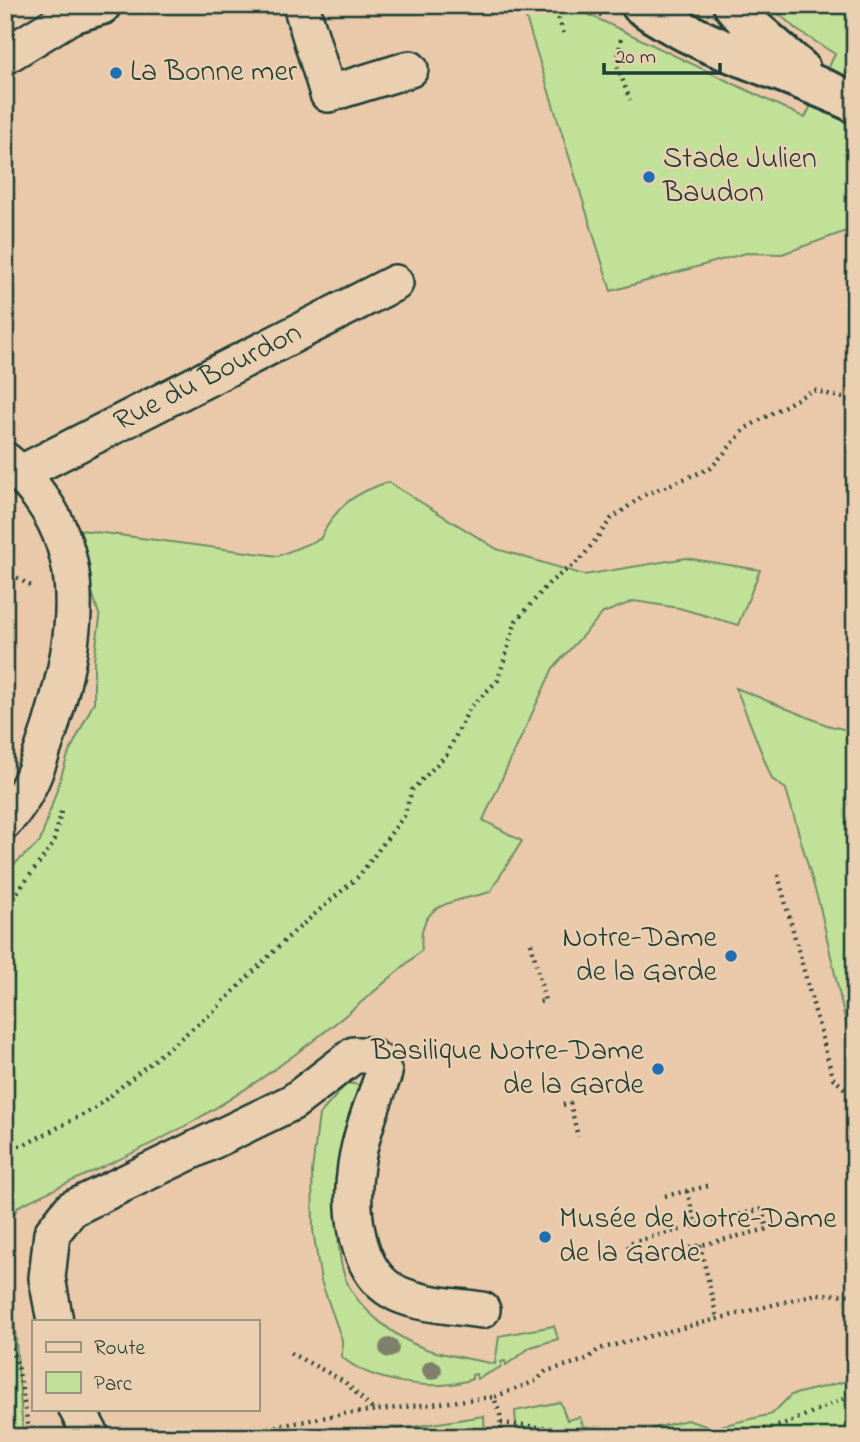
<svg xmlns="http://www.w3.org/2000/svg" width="860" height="1442" font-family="'Indie Flower',sans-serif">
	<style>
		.green { fill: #c1e098; stroke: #708e66; stroke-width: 2 }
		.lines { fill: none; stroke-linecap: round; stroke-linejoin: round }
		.street-casing { stroke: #1f3d34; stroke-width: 40 }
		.secondary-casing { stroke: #1f3d34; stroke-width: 44 }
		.path { stroke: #1f3d34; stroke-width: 4.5; stroke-dasharray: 2 5; stroke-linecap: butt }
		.street { stroke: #eacfb1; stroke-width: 35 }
		.secondary { stroke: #eacfb1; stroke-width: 38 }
		.tree { fill: #7f806c }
		.poi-dot { fill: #1f6fb2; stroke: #eacfb1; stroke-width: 2.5 }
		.labels { text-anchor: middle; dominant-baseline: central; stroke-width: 5; stroke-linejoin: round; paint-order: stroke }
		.poi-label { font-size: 30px; fill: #1f3d34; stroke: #eacfb1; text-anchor: start }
		.street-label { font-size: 30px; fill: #1f3d34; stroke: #eacfb1 }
	</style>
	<rect width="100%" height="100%" fill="#eac9aa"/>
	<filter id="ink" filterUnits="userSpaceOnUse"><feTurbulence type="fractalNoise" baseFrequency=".0143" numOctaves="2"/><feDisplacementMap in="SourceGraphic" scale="14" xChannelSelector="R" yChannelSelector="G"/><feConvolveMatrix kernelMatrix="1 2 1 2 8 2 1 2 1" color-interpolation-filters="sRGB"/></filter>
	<g filter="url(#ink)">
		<!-- green -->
		<g class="green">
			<polygon points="522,5 569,5 805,118 835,54 797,30 769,5 855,5 855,228 782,254 746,253 611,291"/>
			<path d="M388,482L497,549L584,575L686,558L760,570L738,625L679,608L634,601L603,613L553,668L483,820L522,841L490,892C454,903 416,901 422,950C350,1014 276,1074 192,1122C137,1154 76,1178 19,1206L7,1225L23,1432L26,1437H5V872L40,842L68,755L94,702V660L100,618L73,529L278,556L320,539C336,506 354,493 388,482Z"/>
			<polygon points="736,688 827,725 855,732 855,1046 851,1046 820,907 786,789 772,779"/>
			<path d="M347,1083L360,1085C343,1126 338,1161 338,1205C338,1229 337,1257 346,1280C358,1309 397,1339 426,1349C448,1356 472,1359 495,1364L499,1336L554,1326L558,1339L531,1347L506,1365L505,1361L501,1362V1367L477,1379L476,1374L472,1375V1379C437,1393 370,1382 342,1357V1340L321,1281L313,1230L312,1171L319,1115Z"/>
			<polygon points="855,1379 855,1437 517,1437 515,1411 560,1402 567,1420 580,1417 583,1426 625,1435 687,1420 712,1428 772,1414 791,1395"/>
			<polygon points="484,1416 485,1437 347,1437"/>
		</g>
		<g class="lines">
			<defs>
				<g id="street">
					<polyline points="301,5 328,94 410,69"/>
					<polyline points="5,56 77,12"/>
					<path d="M5,460C93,533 81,626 51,725C40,758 30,795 5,821"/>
					<path id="s1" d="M21,473L395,283"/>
					<path d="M55,1321L47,1278L52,1233L71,1209L293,1102L354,1055H369L380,1063L384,1073C373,1103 361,1133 356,1165C350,1207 354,1274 398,1294C423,1305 455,1306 482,1310"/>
					<polyline points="77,1409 92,1437"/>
				</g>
				<g id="secondary">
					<polyline points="74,5 77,12 101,5"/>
					<path d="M641,5C704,51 786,69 855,103"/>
					<polyline points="733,5 752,27 800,69"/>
				</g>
			</defs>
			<!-- street casing -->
			<use href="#street" class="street-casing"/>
			<!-- secondary casing -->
			<use href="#secondary" class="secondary-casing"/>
			<!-- path -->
			<g class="path">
				<polyline points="563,5 558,17 564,34"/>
				<polyline points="581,5 605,17"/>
				<polyline points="621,39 617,65 630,100"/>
				<polyline points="5,570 34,588"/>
				<polyline points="778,875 833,1078 855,1098"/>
				<polyline points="5,909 53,844 62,808"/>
				<polyline points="531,943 545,1001 538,1002"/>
				<polyline points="563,1105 570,1103 578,1137"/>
				<polyline points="5,1145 22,1146 94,1109 215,1010 286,939 359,876 404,816 412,790 447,754 469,709 498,680 516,621 550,582 581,559 611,519 644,495 711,468 746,428 813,390 850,400 855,408"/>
				<polyline points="687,1191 696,1226"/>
				<polyline points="665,1196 708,1186"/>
				<polygon points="762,1209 767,1229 632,1262 628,1243"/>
				<polyline points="700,1245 717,1318"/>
				<polyline points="5,1335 18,1366 30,1437"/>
				<polyline points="290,1353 344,1381 372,1409"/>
				<polyline points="501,1423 576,1431 595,1437"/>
				<polyline points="220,1437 343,1414 494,1397"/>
				<polyline points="502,1437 500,1415 494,1397 536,1381 546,1371 586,1360 599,1349 816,1294 855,1295"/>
				<polyline points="737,1437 785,1424 855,1394"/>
			</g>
			<!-- street -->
			<use href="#street" class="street"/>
			<!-- secondary -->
			<use href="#secondary" class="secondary"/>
		</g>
		<!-- trees -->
		<g class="tree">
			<circle cx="389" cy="1348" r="10"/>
			<circle cx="432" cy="1370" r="10"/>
		</g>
	</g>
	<!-- markers -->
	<g class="poi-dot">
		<circle cx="116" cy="73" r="7"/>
		<circle cx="649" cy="177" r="7"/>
		<circle cx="731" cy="956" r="7"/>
		<circle cx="658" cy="1069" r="7"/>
		<circle cx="545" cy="1237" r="7"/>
	</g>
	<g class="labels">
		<!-- poi labels -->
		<g class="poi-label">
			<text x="130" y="73">La Bonne mer</text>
			<text x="663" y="160">Stade Julien<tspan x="663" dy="34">Baudon</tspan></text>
			<text x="717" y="939" text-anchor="end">Notre-Dame<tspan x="717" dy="34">de la Garde</tspan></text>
			<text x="644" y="1052" text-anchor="end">Basilique Notre-Dame<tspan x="644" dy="34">de la Garde</tspan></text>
			<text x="559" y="1220">Musée de Notre-Dame<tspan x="559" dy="34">de la Garde</tspan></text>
		</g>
		<!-- street labels -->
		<g class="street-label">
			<text stroke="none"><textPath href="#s1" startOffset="210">Rue du Bourdon</textPath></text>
		</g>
	</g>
	<!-- margin -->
	<rect width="860" height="1442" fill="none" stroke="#eacfb1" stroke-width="28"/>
	<rect x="14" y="14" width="832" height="1414" fill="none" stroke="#1f3d34" stroke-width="2.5" filter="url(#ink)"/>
	<!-- legend -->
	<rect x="32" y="1320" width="228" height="91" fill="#eacfb1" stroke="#99957f" stroke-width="2"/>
	<rect x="46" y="1342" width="35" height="10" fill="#eacfb1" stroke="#99957f" stroke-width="2"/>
	<text x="94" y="1354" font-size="21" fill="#1f3d34">Route</text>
	<rect x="46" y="1372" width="35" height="21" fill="#c1e098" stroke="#99957f" stroke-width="2"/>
	<text x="94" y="1390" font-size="21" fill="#1f3d34">Parc</text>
	<!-- scale -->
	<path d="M604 63v10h116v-10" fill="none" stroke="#1f3d34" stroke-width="3.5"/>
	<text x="615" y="63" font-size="21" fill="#1f3d34" stroke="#eacfb1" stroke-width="5" paint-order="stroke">20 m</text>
</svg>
